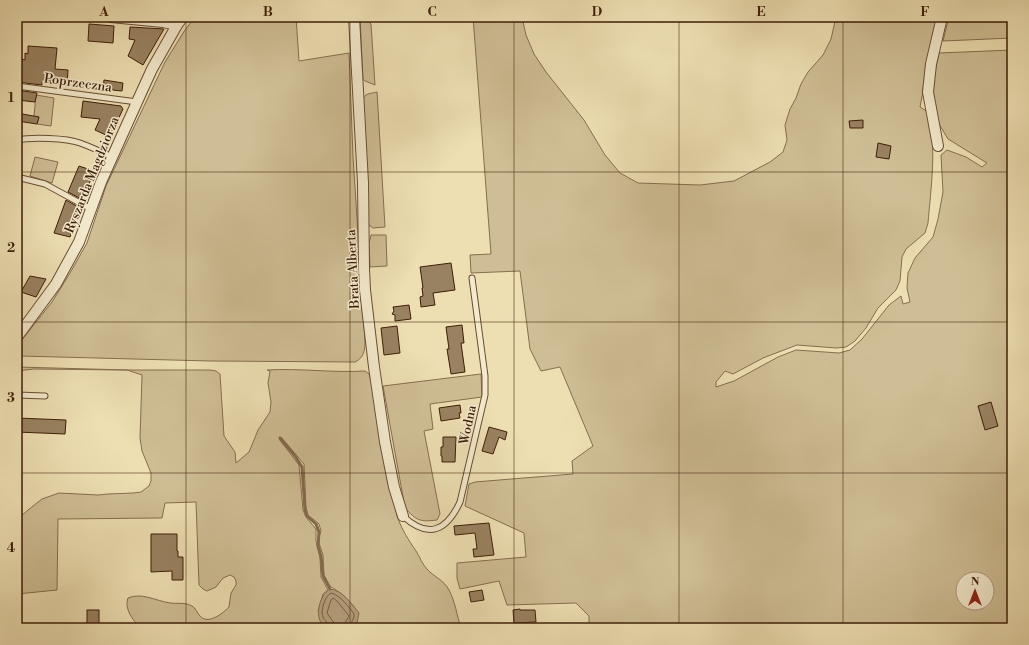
<svg xmlns="http://www.w3.org/2000/svg" width="1029" height="645" font-family="'Libre Bodoni',serif">
	<style>
		.green { fill: #cfbe95; stroke: #866e4f; fill-rule: evenodd }
		.water { fill: #b29d79; stroke: #846a4c }
		.lines { fill: none; stroke-linecap: round; stroke-linejoin: round }
		.shore { stroke: #785e41; stroke-width: 1 }
		.stream { stroke: #846a4c; stroke-width: 3 }
		.building { fill: #998261; stroke: #3e1e09 }
		.lane-casing { stroke: #6a4e33; stroke-width: 7 }
		.street-casing { stroke: #6a4e33; stroke-width: 12 }
		.lane { stroke: #f3eacd; stroke-width: 5 }
		.street { stroke: #f3eacd; stroke-width: 10 }
		.grid { fill: none; stroke: #3e1e09; stroke-width: 1; stroke-opacity: 0.55 }
		.labels { text-anchor: middle; dominant-baseline: central; stroke-width: 3; stroke-linejoin: round; paint-order: stroke }
		.street-label { font-size: 13px; fill: #3e1e09; stroke: #f3eacd }
		.neatline { fill: none; stroke: #3e1e09; stroke-width: 1.5 }
		.grid-label { font-size: 13px; text-anchor: middle; font-weight: bold; fill: #3e1e09 }
	</style>
	<rect width="100%" height="100%" fill="#eddfb2"/>
	<filter id="stains"><feTurbulence type="fractalNoise" baseFrequency=".005" numOctaves="4"/><feColorMatrix values="0 0 0 0 .2 0 0 0 0 .09 0 0 0 0 .02 0 0 0 .5 -.17"/></filter>
	<radialGradient id="worn" r=".72"><stop offset=".6" stop-color="#630" stop-opacity="0"/><stop offset="1" stop-color="#630" stop-opacity=".3"/></radialGradient>
	<!-- green -->
	<g class="green">
		<path d="M195,17H296L299,61L349,53L353,157L365,341C365,350 364,358 355,362L210,361L20,356L17,346L52,302L70,273L87,243L106,186L165,62L185,30Z"/>
		<polygon points="360,17 364,17 371,24 375,85 365,81 363,79"/>
		<path d="M473,17H522L526,35L534,54L546,72L584,120L605,155L620,173L638,183L700,185L734,181L770,162L783,152L787,140L785,125L790,109L796,98L801,84L808,72L823,55L831,39L836,17H938L920,107L928,112C937,147 931,187 928,223L925,233L906,249L902,257L900,281L896,290L878,308L866,328L855,341L846,347L836,348L797,345L763,358L733,374L725,371L716,382V387L734,381L778,357L796,350L839,353L850,350L862,339L889,305L901,296L903,304L910,302L907,288L908,273L915,258L933,237L938,219L943,192L941,155L947,150L966,157L982,167L987,163L948,139L939,124L933,99L934,76L939,53L1012,50V628H589V616L576,603L507,605L499,581L460,589L457,578V563L526,557L524,533L465,506L469,484L475,482L573,474L572,461L593,446L560,367L541,371L530,349L520,271L471,273L470,255L491,254ZM963,579H987V603H963Z"/>
		<polygon points="949,17 1012,17 1012,38 943,41"/>
		<path d="M377,92L385,227L373,228L369,225L368,221L363,101C364,93 369,94 377,92Z"/>
		<polygon points="36,95 54,98 51,126 37,124 39,117 34,116"/>
		<polygon points="35,157 58,162 52,183 30,176"/>
		<polygon points="371,235 386,235 387,266 370,267 369,243"/>
		<path d="M17,367L127,370H210L216,371L220,374L224,436L235,452L236,463L249,452L258,430L270,412L271,402L268,383L270,371L267,370C300,368 332,373 365,371L369,374L371,380L397,516C402,530 408,539 416,551C420,557 422,564 427,569C434,577 444,580 449,590C455,601 457,616 461,628H351L354,626V607L343,595L330,586L324,575L323,555L319,543V537L321,531L319,524L308,515L306,507L304,464L281,437L279,439L299,465L303,510L306,517L316,529V541L320,558L321,577L328,590L323,594L318,611L326,627L331,628H140C133,620 124,609 128,598C142,592 156,601 170,603C178,604 185,602 192,606C196,608 197,613 200,616C208,625 222,614 229,607L231,593L236,585V581L234,577L230,575L223,578L216,587L207,591L203,589L199,585L196,502L165,503L162,518L58,519L57,590L17,594V523L21,516L28,510L42,499L59,493L98,495L108,494L133,493L141,492L149,486L151,481V473L142,451L140,438L142,375L127,370L34,369L17,371Z"/>
		<path d="M481,374L482,397L430,404L433,429L424,431L440,514L437,520C420,522 417,521 405,508L383,386Z"/>
	</g>
	<!-- water -->
	<path class="water" d="M330,589C342,590 351,603 359,613L357,623L351,628C343,628 333,630 326,627C312,620 320,594 330,589Z"/>
	<g class="lines">
		<!-- shore -->
		<g class="shore">
			<path d="M329,628C329,623 325,621 323,617C320,611 325,596 331,593C340,595 349,607 354,614C355,620 349,623 349,628"/>
			<polyline points="334,628 334,623 327,613 331,600 333,598 337,601 349,616 345,623 344,628"/>
		</g>
		<!-- stream -->
		<polyline class="stream" points="280,438 295,456 302,467 305,510 307,516 316,524 319,532 318,546 321,556 323,576 330,589"/>
	</g>
	<!-- building -->
	<g class="building">
		<polygon points="89,24 114,26 113,43 88,41"/>
		<polygon points="130,27 164,29 143,65 128,56 135,40 129,39"/>
		<polygon points="28,46 57,48 55,69 68,70 67,85 42,82 42,85 17,82 17,76 20,76 22,59 25,60 25,53 28,54"/>
		<polygon points="104,80 123,83 122,91 103,89"/>
		<polygon points="17,90 37,93 35,102 17,100"/>
		<polygon points="83,101 121,106 123,109 110,137 95,130 100,119 81,117"/>
		<polygon points="17,113 39,117 37,124 17,121"/>
		<polygon points="863,120 863,128 850,128 849,121"/>
		<polygon points="878,143 891,146 889,159 876,157"/>
		<polygon points="79,166 94,171 83,200 68,192"/>
		<polygon points="66,200 80,208 70,237 54,233"/>
		<polygon points="451,263 455,290 433,293 435,305 421,307 420,297 423,296 422,288 423,288 420,267"/>
		<polygon points="30,276 46,279 36,297 21,292"/>
		<polygon points="409,305 411,319 395,321 395,315 392,314 394,311 393,307"/>
		<polygon points="462,325 464,343 461,343 465,372 451,374 447,349 449,349 446,327"/>
		<polygon points="397,326 400,353 384,355 381,328"/>
		<polygon points="991,402 998,426 985,430 978,406"/>
		<polygon points="460,405 461,413 459,413 460,418 441,421 439,408"/>
		<polygon points="17,418 66,420 65,434 17,432"/>
		<polygon points="489,427 507,432 505,440 499,437 493,454 482,451"/>
		<polygon points="443,437 456,437 455,462 442,462 442,456 441,456 441,447 443,447"/>
		<polygon points="489,523 494,555 474,557 473,549 477,549 475,533 455,535 454,526"/>
		<polygon points="151,534 177,534 177,551 178,551 178,557 183,557 183,580 172,580 172,571 151,572"/>
		<polygon points="482,590 484,600 471,602 469,592"/>
		<polygon points="520,609 520,610 535,610 536,622 514,623 513,610"/>
		<rect x="87" y="610" width="12" height="18"/>
	</g>
	<g class="lines">
		<defs>
			<g id="lane">
				<polyline points="17,86 137,102"/>
				<path d="M17,140C32,137 66,138 80,143C91,147 102,152 112,157"/>
				<polyline points="17,177 45,184 91,209"/>
				<polyline points="17,395 45,396"/>
				<path d="M403,516C429,540 447,530 460,502L485,395V376L472,278"/>
			</g>
			<g id="street">
				<polyline points="111,17 163,22 177,25"/>
				<polyline points="354,17 363,183 364,269 365,290 374,367 385,442 394,487 403,516"/>
				<polyline points="938,146 928,92 931,64 942,17"/>
				<polyline points="17,337 56,284 79,242 101,182 137,102 152,69 177,25 183,17"/>
			</g>
		</defs>
		<!-- lane casing -->
		<use href="#lane" class="lane-casing"/>
		<!-- street casing -->
		<use href="#street" class="street-casing"/>
		<!-- lane -->
		<use href="#lane" class="lane"/>
		<!-- street -->
		<use href="#street" class="street"/>
	</g>
	<!-- grid -->
	<path class="grid" d="M186,17V628M350,17V628M514,17V628M679,17V628M843,17V628M17,172H1012M17,322H1012M17,473H1012"/>
	<g class="labels">
		<!-- street labels -->
		<g class="street-label">
			<text transform="translate(78 83) rotate(8)">Poprzeczna</text>
			<text transform="translate(92 175) rotate(-68)">Ryszarda Magdziorza</text>
			<text transform="translate(353 269) rotate(-93)">Brata Alberta</text>
			<text transform="translate(468 425) rotate(-78)">Wodna</text>
		</g>
	</g>
	<!-- margin -->
	<rect width="1029" height="645" fill="none" stroke="#eddfb2" stroke-width="44"/>
	<!-- north arrow -->
	<g transform="translate(975 591)"><circle r="19" fill="#f3eacd" stroke="#ab987f"/>
	<path d="M0-3L7 15L0 10L-7 15Z" fill="#8f2418"/>
	<text y="-6" font-size="11" font-weight="bold" text-anchor="middle" fill="#3e1e09">N</text>
	</g>
	<rect x="22" y="22" width="985" height="601" class="neatline"/>
	<g class="grid-label">
		<text x="104" y="16">A</text>
		<text x="268" y="16">B</text>
		<text x="432" y="16">C</text>
		<text x="597" y="16">D</text>
		<text x="761" y="16">E</text>
		<text x="925" y="16">F</text>
		<text x="11" y="102">1</text>
		<text x="11" y="252">2</text>
		<text x="11" y="402">3</text>
		<text x="11" y="552">4</text>
	</g>
	<rect width="100%" height="100%" filter="url(#stains)"/>
	<rect width="100%" height="100%" fill="url(#worn)"/>
</svg>
